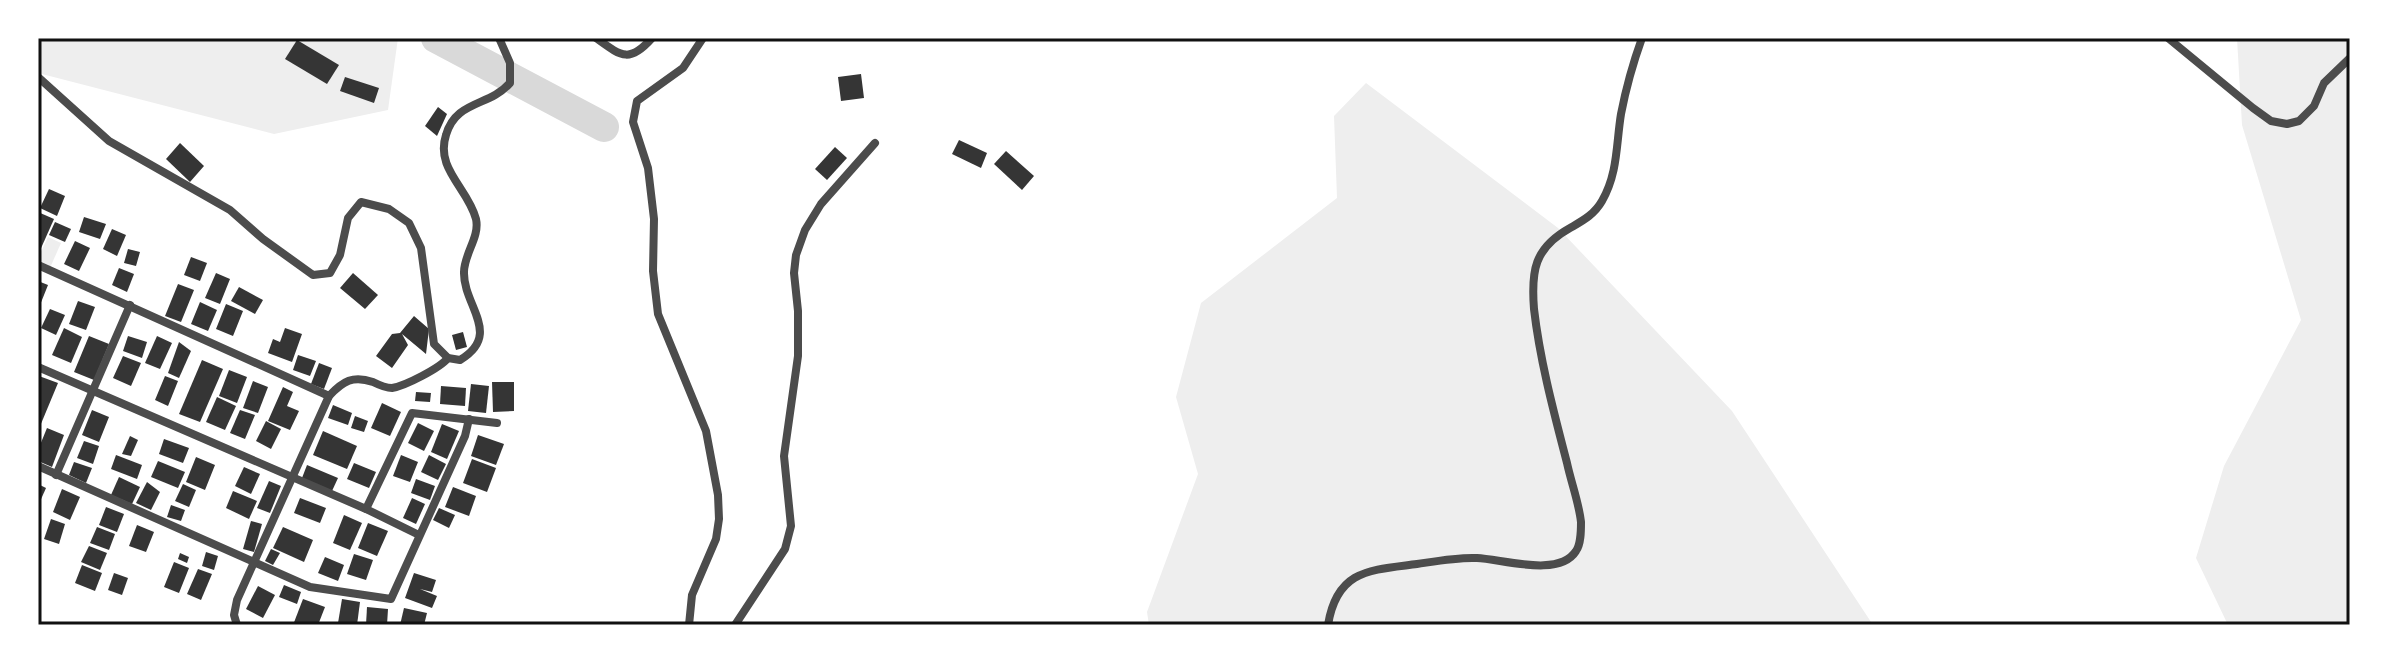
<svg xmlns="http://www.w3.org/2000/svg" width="2388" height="663" font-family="'IBM Plex Sans',sans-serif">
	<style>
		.green { fill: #eee }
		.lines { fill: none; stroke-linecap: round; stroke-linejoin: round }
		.river { stroke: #d9d9d9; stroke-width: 30 }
		.building { fill: #353535 }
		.minor { stroke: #4c4c4c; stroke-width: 8 }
		.neatline { fill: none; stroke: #111; stroke-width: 3 }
	</style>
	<rect width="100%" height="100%" fill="#fff"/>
	<!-- green -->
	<g class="green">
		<polygon points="38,38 398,38 388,110 274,134 38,73"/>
		<polygon points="2237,38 2350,38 2350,625 2228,625 2196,558 2224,466 2301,320 2242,125"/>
		<polygon points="1366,83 1558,228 1732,411 1873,625 1149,625 1147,612 1198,474 1176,397 1201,303 1337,198 1334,116"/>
		<polygon points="48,237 61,243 49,270 38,265 38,258"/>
	</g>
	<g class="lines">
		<!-- river -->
		<polyline class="river" points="436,38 604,127"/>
	</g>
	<!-- building -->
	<g class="building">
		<polygon points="297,40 339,65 327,84 285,59"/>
		<polygon points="861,74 864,98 841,101 838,77"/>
		<polygon points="345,77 379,88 374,103 340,91"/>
		<polygon points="438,107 447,114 437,136 425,126"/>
		<polygon points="959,140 987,153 981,168 952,154"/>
		<polygon points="180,143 204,166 190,182 166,159"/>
		<polygon points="835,147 847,158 827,180 815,169"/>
		<polygon points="1006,151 1034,176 1022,190 994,164"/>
		<polygon points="49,189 65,196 57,216 40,208"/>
		<polygon points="38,212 54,219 38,255"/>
		<polygon points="84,217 106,224 100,239 79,232"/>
		<polygon points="55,222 71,229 65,242 49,235"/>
		<polygon points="112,229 126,235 117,256 103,249"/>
		<polygon points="75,241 90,248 79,271 64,264"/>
		<polygon points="128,249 140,252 136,266 124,263"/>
		<polygon points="191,257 207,263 200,281 184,275"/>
		<polygon points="119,268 134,274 127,292 112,285"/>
		<polygon points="216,273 230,279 220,304 205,298"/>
		<polygon points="353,273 378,295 365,309 340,288"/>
		<polygon points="38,281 48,285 38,310"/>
		<polygon points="178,284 194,290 181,322 165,316"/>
		<polygon points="239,287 263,300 255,314 231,301"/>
		<polygon points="78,301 95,307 86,330 69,324"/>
		<polygon points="200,302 217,310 208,331 191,324"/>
		<polygon points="226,304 243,311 233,336 216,329"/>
		<polygon points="50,309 65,315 56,335 41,328"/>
		<polygon points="414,316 429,329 426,354 402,334 408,345 392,368 376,356 392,334 400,333"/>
		<polygon points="64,328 82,337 71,363 52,355"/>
		<polygon points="285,328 302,334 292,362 268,353 273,339 280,342"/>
		<polygon points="463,332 467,347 456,350 452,335"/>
		<polygon points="89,336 109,344 94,380 74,372"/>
		<polygon points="128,336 147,342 142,358 123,351"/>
		<polygon points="157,336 172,343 160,369 145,363"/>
		<polygon points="179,342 191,351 179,378 168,373"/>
		<polygon points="298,355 316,361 310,376 293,370"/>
		<polygon points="123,356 141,363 131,386 113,378"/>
		<polygon points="202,360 223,369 200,422 179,414"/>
		<polygon points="319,363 332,368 324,389 311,384"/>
		<polygon points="229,370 247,377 237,403 219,396"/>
		<polygon points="39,376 58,383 38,431 38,379"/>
		<polygon points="165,376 178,381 168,406 155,400"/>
		<polygon points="253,381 268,387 258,413 243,408"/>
		<polygon points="492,382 514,382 514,411 493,412"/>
		<polygon points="471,384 489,386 486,413 468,411"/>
		<polygon points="441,386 466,388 465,406 440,404"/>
		<polygon points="283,387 293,392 287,406 299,411 290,430 268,421"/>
		<polygon points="416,392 431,393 430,402 415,401"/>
		<polygon points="217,397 236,406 225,430 206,422"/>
		<polygon points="382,403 401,412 390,436 371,428"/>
		<polygon points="333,405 352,413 348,425 328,418"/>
		<polygon points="92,410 109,417 99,442 82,435"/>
		<polygon points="240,410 255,415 245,439 230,433"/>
		<polygon points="355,416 368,421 364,432 351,428"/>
		<polygon points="266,421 281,429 271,449 256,441"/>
		<polygon points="418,423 434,431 424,451 408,443"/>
		<polygon points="442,424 459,431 447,459 431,452"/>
		<polygon points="47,428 64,435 52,467 38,461 38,450"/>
		<polygon points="323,431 357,446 347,469 313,455"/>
		<polygon points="478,435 504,444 496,465 471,456"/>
		<polygon points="130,436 138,440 131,456 122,454"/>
		<polygon points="164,439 189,448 183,463 159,454"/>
		<polygon points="84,441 99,446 93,464 77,458"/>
		<polygon points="116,455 142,465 137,479 111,469"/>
		<polygon points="401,455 418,462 410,482 393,476"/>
		<polygon points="429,455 446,464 438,480 421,472"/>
		<polygon points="196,457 215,465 205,490 186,482"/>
		<polygon points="472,459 496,468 487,492 463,483"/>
		<polygon points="158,461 185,472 178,488 151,477"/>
		<polygon points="74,462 92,468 86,483 69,475"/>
		<polygon points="354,463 376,472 369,488 347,479"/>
		<polygon points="307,465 338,478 332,491 302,478"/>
		<polygon points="244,467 260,474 251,494 235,486"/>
		<polygon points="119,477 140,487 132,504 111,495"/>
		<polygon points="416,479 435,486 430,500 411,493"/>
		<polygon points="269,481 281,486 270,513 257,508"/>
		<polygon points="147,482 160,492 151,510 136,503"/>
		<polygon points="38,484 46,488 38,506"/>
		<polygon points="183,484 196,490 189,507 175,501"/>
		<polygon points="453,487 476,496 469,516 445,507"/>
		<polygon points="62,489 80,497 70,520 53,512"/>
		<polygon points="233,491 257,501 249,519 226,508"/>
		<polygon points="300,498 326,508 320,523 294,513"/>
		<polygon points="412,498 425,504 416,524 403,518"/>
		<polygon points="171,505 185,510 181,521 167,517"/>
		<polygon points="106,507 124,514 117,532 99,525"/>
		<polygon points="439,508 455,515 449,528 433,520"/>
		<polygon points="344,515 362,523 350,550 333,543"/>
		<polygon points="51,519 65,524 59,544 44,539"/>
		<polygon points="251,521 262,524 254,552 243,549"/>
		<polygon points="368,523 388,531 377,556 358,548"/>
		<polygon points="137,525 154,532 146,552 129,546"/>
		<polygon points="97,527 115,534 109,550 90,543"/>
		<polygon points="283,527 313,540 304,562 273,548"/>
		<polygon points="89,546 107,553 100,570 81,562"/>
		<polygon points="271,549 280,553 273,565 265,561"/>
		<polygon points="206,552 218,556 214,570 202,566"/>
		<polygon points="180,553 189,557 187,563 178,559"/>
		<polygon points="354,554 373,560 366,580 347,574"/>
		<polygon points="325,557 344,565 338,581 318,573"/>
		<polygon points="174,562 189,568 179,593 164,587"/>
		<polygon points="82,565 102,573 95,591 75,583"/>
		<polygon points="198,569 212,574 201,600 187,594"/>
		<polygon points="114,573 128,578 122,595 108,590"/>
		<polygon points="414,573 436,580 432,592 420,589 437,596 432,608 405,598"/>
		<polygon points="284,585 301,592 297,604 279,597"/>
		<polygon points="258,586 275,595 263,618 246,609"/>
		<polygon points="303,599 325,607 318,625 293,625"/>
		<polygon points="342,599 360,602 357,625 338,623"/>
		<polygon points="367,607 388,609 387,625 366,625"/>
		<polygon points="404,608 427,613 424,625 400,625"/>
	</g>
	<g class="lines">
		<!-- minor -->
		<g class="minor">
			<path d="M596,38C621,56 629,64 652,38"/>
			<polyline points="2168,38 2253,108 2271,121 2287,124 2299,121 2314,106 2324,83 2350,58"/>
			<path d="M38,77L109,141L230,210L263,239L313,275L330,273L340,255L348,218L361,202L389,209L409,223L421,248L434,344L448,358L460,360C503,334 463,306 464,272C464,254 480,237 476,219C468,188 435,169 446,135C456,100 489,107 510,83V63L499,38"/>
			<polyline points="38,265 329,396"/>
			<polyline points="38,367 366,509 419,535"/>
			<polyline points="38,466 310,587 391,599 465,436 469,419"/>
			<polyline points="56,475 130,305"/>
			<polyline points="366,509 412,413 497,423"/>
			<path d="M237,625L234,615L237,600L329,396C343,381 353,375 373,382C379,385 386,388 392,388C405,386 440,368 448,358"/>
			<polyline points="689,625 692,595 716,539 719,519 718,495 706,431 658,314 653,271 654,219 648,168 633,122 637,101 683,68 703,38"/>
			<polyline points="735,625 785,549 791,526 784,456 798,356 798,311 794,273 796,255 805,230 821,204 875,143"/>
			<path d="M1328,625C1337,569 1371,570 1417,564C1437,561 1458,557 1477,558C1502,559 1559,578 1576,551C1581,544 1581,531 1581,522C1579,503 1571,482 1567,463C1554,413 1540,361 1534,309C1531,271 1534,248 1570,228C1582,221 1594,215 1602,201C1618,173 1616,145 1621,114C1626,88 1633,63 1642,38"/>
		</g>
	</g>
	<!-- border -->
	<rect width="2388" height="663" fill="none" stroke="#ffffff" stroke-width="80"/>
	<rect x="40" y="40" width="2308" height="583" class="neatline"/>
</svg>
